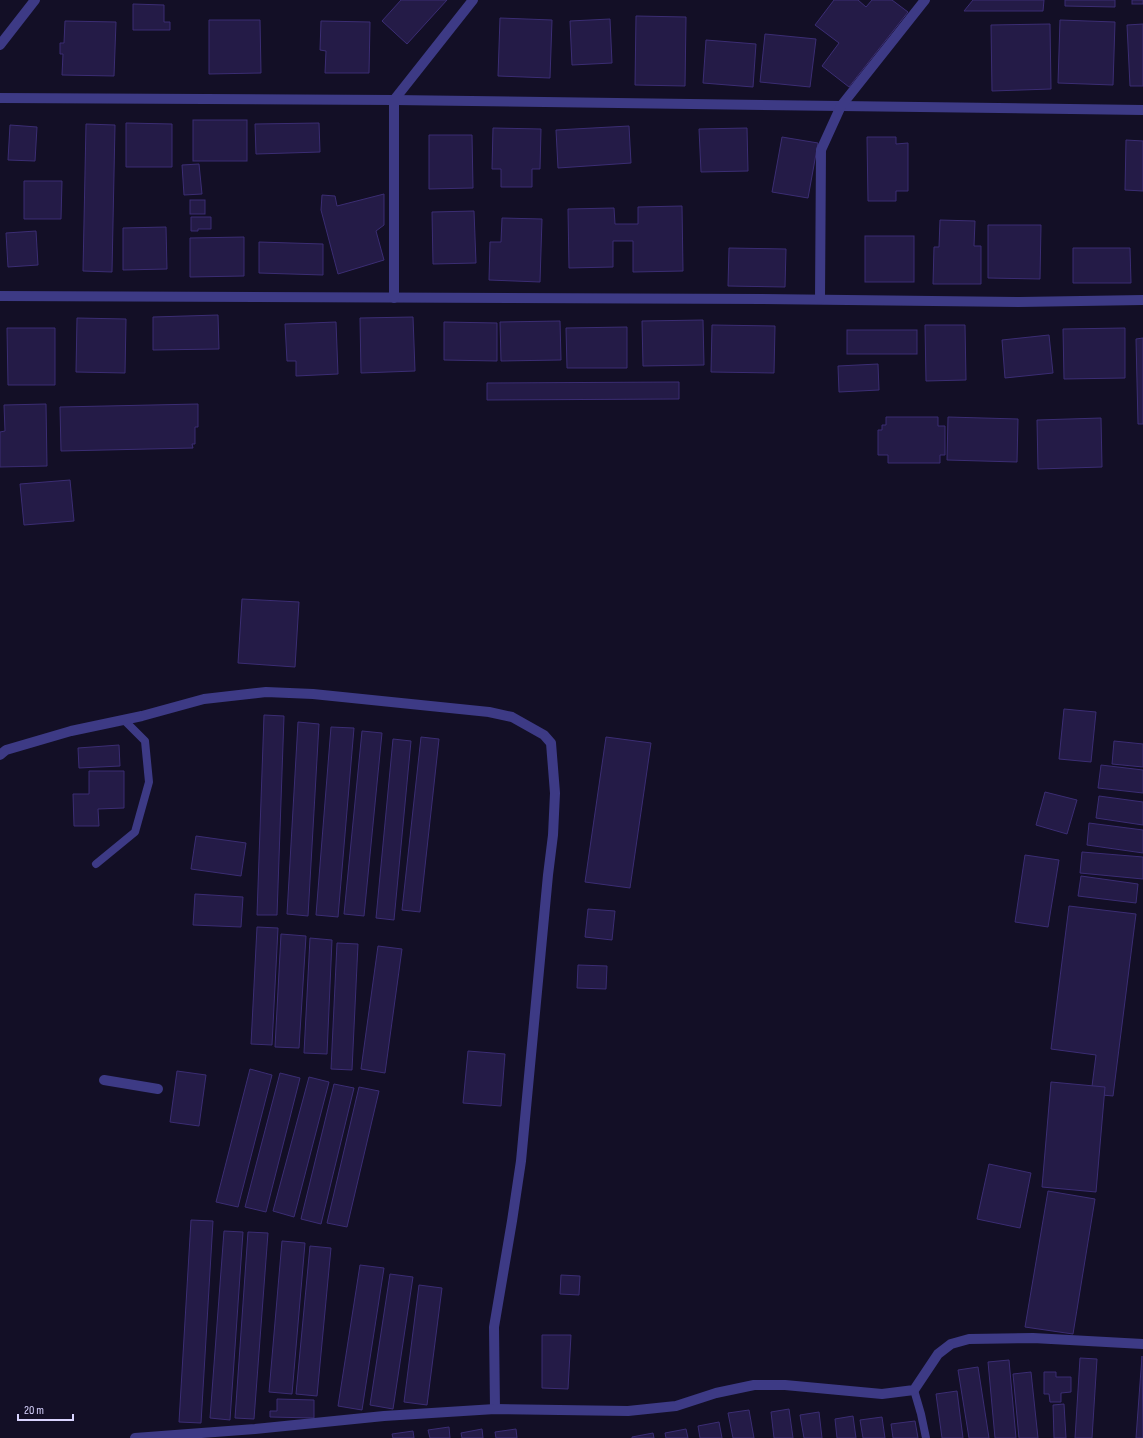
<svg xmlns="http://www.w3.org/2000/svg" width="1143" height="1438" font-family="'Sofia Sans Condensed',sans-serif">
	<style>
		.building { fill: #241b47; stroke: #3b2d73 }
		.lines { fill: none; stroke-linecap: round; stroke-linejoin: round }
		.lane { stroke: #3d3a85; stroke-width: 8 }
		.street { stroke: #3d3a85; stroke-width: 10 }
	</style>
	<rect width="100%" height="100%" fill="#130f26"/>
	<!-- building -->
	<g class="building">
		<polygon points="401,0 447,0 407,44 382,21"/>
		<polygon points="834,0 858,0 866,7 872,0 892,0 908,12 849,87 822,66 839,43 815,25"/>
		<polygon points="973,0 1044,0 1043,11 964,11"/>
		<polygon points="1065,0 1115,0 1115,7 1065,6"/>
		<rect x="1132" y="0" width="11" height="4"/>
		<polygon points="133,4 164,5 164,22 170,22 170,30 133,30"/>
		<polygon points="636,16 686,17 685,86 635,85"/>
		<polygon points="500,18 552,20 550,78 498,76"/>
		<polygon points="610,19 612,63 572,65 570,21"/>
		<polygon points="209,20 260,20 261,73 209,74"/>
		<polygon points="1060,20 1115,22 1113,85 1058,83"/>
		<polygon points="65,21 116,22 114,76 62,75 63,54 60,54 60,43 64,43"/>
		<polygon points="321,21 370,22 369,73 325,73 326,51 320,50"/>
		<polygon points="1050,24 1051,89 992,91 991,25"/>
		<polygon points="1143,24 1143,86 1130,86 1127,25"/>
		<polygon points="765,34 816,39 810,87 760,82"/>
		<polygon points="706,40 756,44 753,87 703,83"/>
		<rect x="193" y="120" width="54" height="41"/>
		<polygon points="126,123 172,124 172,167 126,167"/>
		<polygon points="319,123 320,152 256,154 255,124"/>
		<polygon points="86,124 115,125 112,272 83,271"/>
		<polygon points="10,125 37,127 35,161 8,160"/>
		<polygon points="629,126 631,163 558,168 556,130"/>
		<polygon points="493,128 541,129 540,169 532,169 532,187 501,187 501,169 492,169"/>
		<polygon points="747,128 748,171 701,172 699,129"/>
		<polygon points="429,135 472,135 473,188 429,189"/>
		<polygon points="782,137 818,143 808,198 772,192"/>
		<polygon points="867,137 896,137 896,144 908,143 908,191 896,191 896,201 868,201"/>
		<polygon points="1126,140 1143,141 1143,191 1125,190"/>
		<polygon points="199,164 202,194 184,195 182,165"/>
		<polygon points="24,181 62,181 61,219 24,219"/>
		<polygon points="384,194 384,225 376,231 384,260 338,274 321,210 322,195 335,196 337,206"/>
		<rect x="190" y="200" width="15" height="14"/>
		<polygon points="682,206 683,271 633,272 633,241 613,241 613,267 569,268 568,209 614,208 615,224 638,224 638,207"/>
		<polygon points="474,211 476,263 433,264 432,212"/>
		<polygon points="191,217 211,217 211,229 198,229 198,231 191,231"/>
		<polygon points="502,218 542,219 540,282 489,280 490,242 501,242"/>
		<polygon points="940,220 975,221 974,246 981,246 981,284 933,284 934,247 939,247"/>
		<polygon points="988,225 1041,225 1040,279 988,278"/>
		<polygon points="166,227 167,269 123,270 123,228"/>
		<polygon points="36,231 38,265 8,267 6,233"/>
		<rect x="865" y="236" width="49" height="46"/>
		<polygon points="244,237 244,276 190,277 190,238"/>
		<polygon points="259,242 323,244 323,275 259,273"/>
		<polygon points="729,248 786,249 785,287 728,286"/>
		<polygon points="1073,248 1130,248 1131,283 1073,283"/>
		<polygon points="218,315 219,349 153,350 153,317"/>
		<polygon points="413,317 415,371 361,373 360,318"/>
		<polygon points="77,318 126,319 125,373 76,372"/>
		<polygon points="703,320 704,365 643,366 642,321"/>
		<polygon points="560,321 561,360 501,361 500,322"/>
		<polygon points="336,322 338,374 296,376 296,361 287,361 285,324"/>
		<polygon points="444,322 497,323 497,361 444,360"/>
		<polygon points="712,325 775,326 774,373 711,372"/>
		<polygon points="925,325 965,325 966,380 926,381"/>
		<polygon points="627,327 627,368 567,368 566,328"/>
		<polygon points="7,328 55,328 55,385 8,385"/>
		<polygon points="1125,328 1125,378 1064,379 1063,329"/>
		<rect x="847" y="330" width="70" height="24"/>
		<polygon points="1049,335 1053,373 1005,378 1002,340"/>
		<polygon points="1143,338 1143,424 1138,424 1136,339"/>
		<polygon points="878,364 879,390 839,392 838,366"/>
		<polygon points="679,382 679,399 487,400 487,383"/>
		<polygon points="46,404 47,466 0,467 0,432 5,431 4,405"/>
		<polygon points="198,404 198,427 195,427 195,444 192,444 193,448 61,451 60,407"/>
		<polygon points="886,417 938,417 938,426 945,426 945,455 940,455 940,463 888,463 888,455 878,455 878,430 882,430 882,425 886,425"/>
		<polygon points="948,417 1018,419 1017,462 947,460"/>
		<polygon points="1101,418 1102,467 1038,469 1037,420"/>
		<polygon points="70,480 74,521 24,525 20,484"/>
		<polygon points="242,599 299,602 295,667 238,663"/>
		<polygon points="1064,709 1096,712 1091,762 1059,759"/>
		<polygon points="264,715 284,716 277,915 257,915"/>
		<polygon points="298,722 319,724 308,916 287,914"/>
		<polygon points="331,727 354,728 338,917 316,915"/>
		<polygon points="362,731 382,733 364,916 344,914"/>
		<polygon points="421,737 439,739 420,912 402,910"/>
		<polygon points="606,737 651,743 630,888 585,882"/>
		<polygon points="393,739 411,741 394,920 376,918"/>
		<polygon points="1114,741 1143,744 1143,767 1112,764"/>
		<polygon points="119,745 120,766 79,768 78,748"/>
		<polygon points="1101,765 1143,770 1143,793 1098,788"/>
		<polygon points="89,771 124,771 124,808 98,809 99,826 74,826 73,794 89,794"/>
		<polygon points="1045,792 1077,800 1067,834 1036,825"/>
		<polygon points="1099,796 1143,802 1143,825 1096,818"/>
		<polygon points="1089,823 1143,830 1143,853 1087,845"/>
		<polygon points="196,836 246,843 241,876 191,869"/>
		<polygon points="1082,852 1143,857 1143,879 1080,873"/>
		<polygon points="1025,855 1059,860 1048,927 1015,922"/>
		<polygon points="1081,876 1138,884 1136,903 1078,896"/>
		<polygon points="195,894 243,897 241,927 193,925"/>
		<polygon points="1069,906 1136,914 1113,1096 1091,1094 1096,1055 1051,1049"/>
		<polygon points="588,909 615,911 612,940 585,937"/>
		<polygon points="257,927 278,928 272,1045 251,1044"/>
		<polygon points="281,934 306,936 299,1048 275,1047"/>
		<polygon points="310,938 332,940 327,1054 304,1053"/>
		<polygon points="337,943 358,944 352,1070 331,1069"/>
		<polygon points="378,946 402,949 385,1073 361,1069"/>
		<polygon points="578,965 607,966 606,989 577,988"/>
		<polygon points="468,1051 505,1054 501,1106 463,1103"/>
		<polygon points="250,1069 272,1075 238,1207 216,1202"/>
		<polygon points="177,1071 206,1075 199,1126 170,1122"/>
		<polygon points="280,1073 300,1078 266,1212 245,1207"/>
		<polygon points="309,1077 329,1082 294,1217 273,1211"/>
		<polygon points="1051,1082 1105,1087 1096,1192 1042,1187"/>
		<polygon points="334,1084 354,1088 321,1224 301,1219"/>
		<polygon points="359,1087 379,1091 347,1227 327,1223"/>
		<polygon points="989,1164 1031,1173 1020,1228 977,1219"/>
		<polygon points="1048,1191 1095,1199 1073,1334 1025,1327"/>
		<polygon points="191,1220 213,1221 201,1423 179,1422"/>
		<polygon points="224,1231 243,1232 230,1420 210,1418"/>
		<polygon points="248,1232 268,1233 254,1419 235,1418"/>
		<polygon points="282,1241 305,1243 292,1394 269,1392"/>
		<polygon points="310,1246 331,1248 317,1396 296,1394"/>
		<polygon points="360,1265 384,1268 362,1410 338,1406"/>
		<polygon points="390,1274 413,1277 393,1409 370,1405"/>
		<polygon points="561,1275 580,1276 579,1295 560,1294"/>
		<polygon points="419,1285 442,1288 427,1405 404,1402"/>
		<polygon points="542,1335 571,1335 568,1389 542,1388"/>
		<polygon points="1142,1356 1143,1438 1136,1438"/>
		<polygon points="1080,1358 1097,1359 1092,1438 1075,1438"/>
		<polygon points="1009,1360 1016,1438 995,1438 988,1362"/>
		<polygon points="978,1367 989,1438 969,1438 958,1370"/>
		<polygon points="1031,1372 1038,1438 1019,1438 1013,1374"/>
		<polygon points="1044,1372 1056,1372 1056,1377 1071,1377 1071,1392 1061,1393 1061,1402 1050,1402 1049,1394 1044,1394"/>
		<polygon points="957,1391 963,1438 942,1438 936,1394"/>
		<polygon points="277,1399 314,1400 314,1418 270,1417 270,1411 277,1411"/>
		<polygon points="1064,1404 1066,1438 1054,1438 1053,1405"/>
		<polygon points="789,1409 793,1438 774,1438 771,1412"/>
		<polygon points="749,1410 754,1438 733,1438 728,1413"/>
		<polygon points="819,1412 822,1438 804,1438 800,1415"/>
		<polygon points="853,1416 856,1438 837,1438 835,1419"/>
		<polygon points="882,1417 885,1438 863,1438 860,1420"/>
		<polygon points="915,1421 918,1438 893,1438 891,1424"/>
		<polygon points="719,1422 722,1438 700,1438 698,1426"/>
		<polygon points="449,1427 450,1438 430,1438 428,1430"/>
		<polygon points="482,1429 483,1438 462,1438 461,1433"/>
		<polygon points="516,1429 517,1438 496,1438 495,1432"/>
		<polygon points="686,1429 688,1438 666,1438 665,1433"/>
		<polygon points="413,1431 414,1438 393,1438 392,1434"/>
		<polygon points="653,1433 654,1438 632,1438 632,1437"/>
	</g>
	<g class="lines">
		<!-- lane -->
		<g class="lane">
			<polyline points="96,864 135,832 149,782 145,741 124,720"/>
			<polyline points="914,1390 921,1414 926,1438"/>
		</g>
		<!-- street -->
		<g class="street">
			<polyline points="0,45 35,0"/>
			<polyline points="0,98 394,100 1143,110"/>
			<polyline points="0,296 762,299 1019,302 1143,300"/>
			<polyline points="394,298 394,100 473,0"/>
			<polyline points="820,299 821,150 841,106 925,0"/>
			<polyline points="0,755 6,750 71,731 142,716 204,699 266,692 313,694 489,712 512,717 544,735 551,743 555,793 553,835 548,875 521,1161 512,1221 494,1327 495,1409"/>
			<polyline points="104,1080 158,1089"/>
			<polyline points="135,1438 255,1429 384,1416 495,1409 628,1411 676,1406 716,1393 754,1385 785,1385 882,1394 914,1390 938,1354 951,1344 969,1339 1033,1338 1143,1344"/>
		</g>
	</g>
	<!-- scale -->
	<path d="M18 1414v6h55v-6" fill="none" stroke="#d9d4ff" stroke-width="2"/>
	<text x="24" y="1414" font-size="12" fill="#d9d4ff" stroke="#130f26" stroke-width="3" paint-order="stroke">20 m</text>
</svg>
